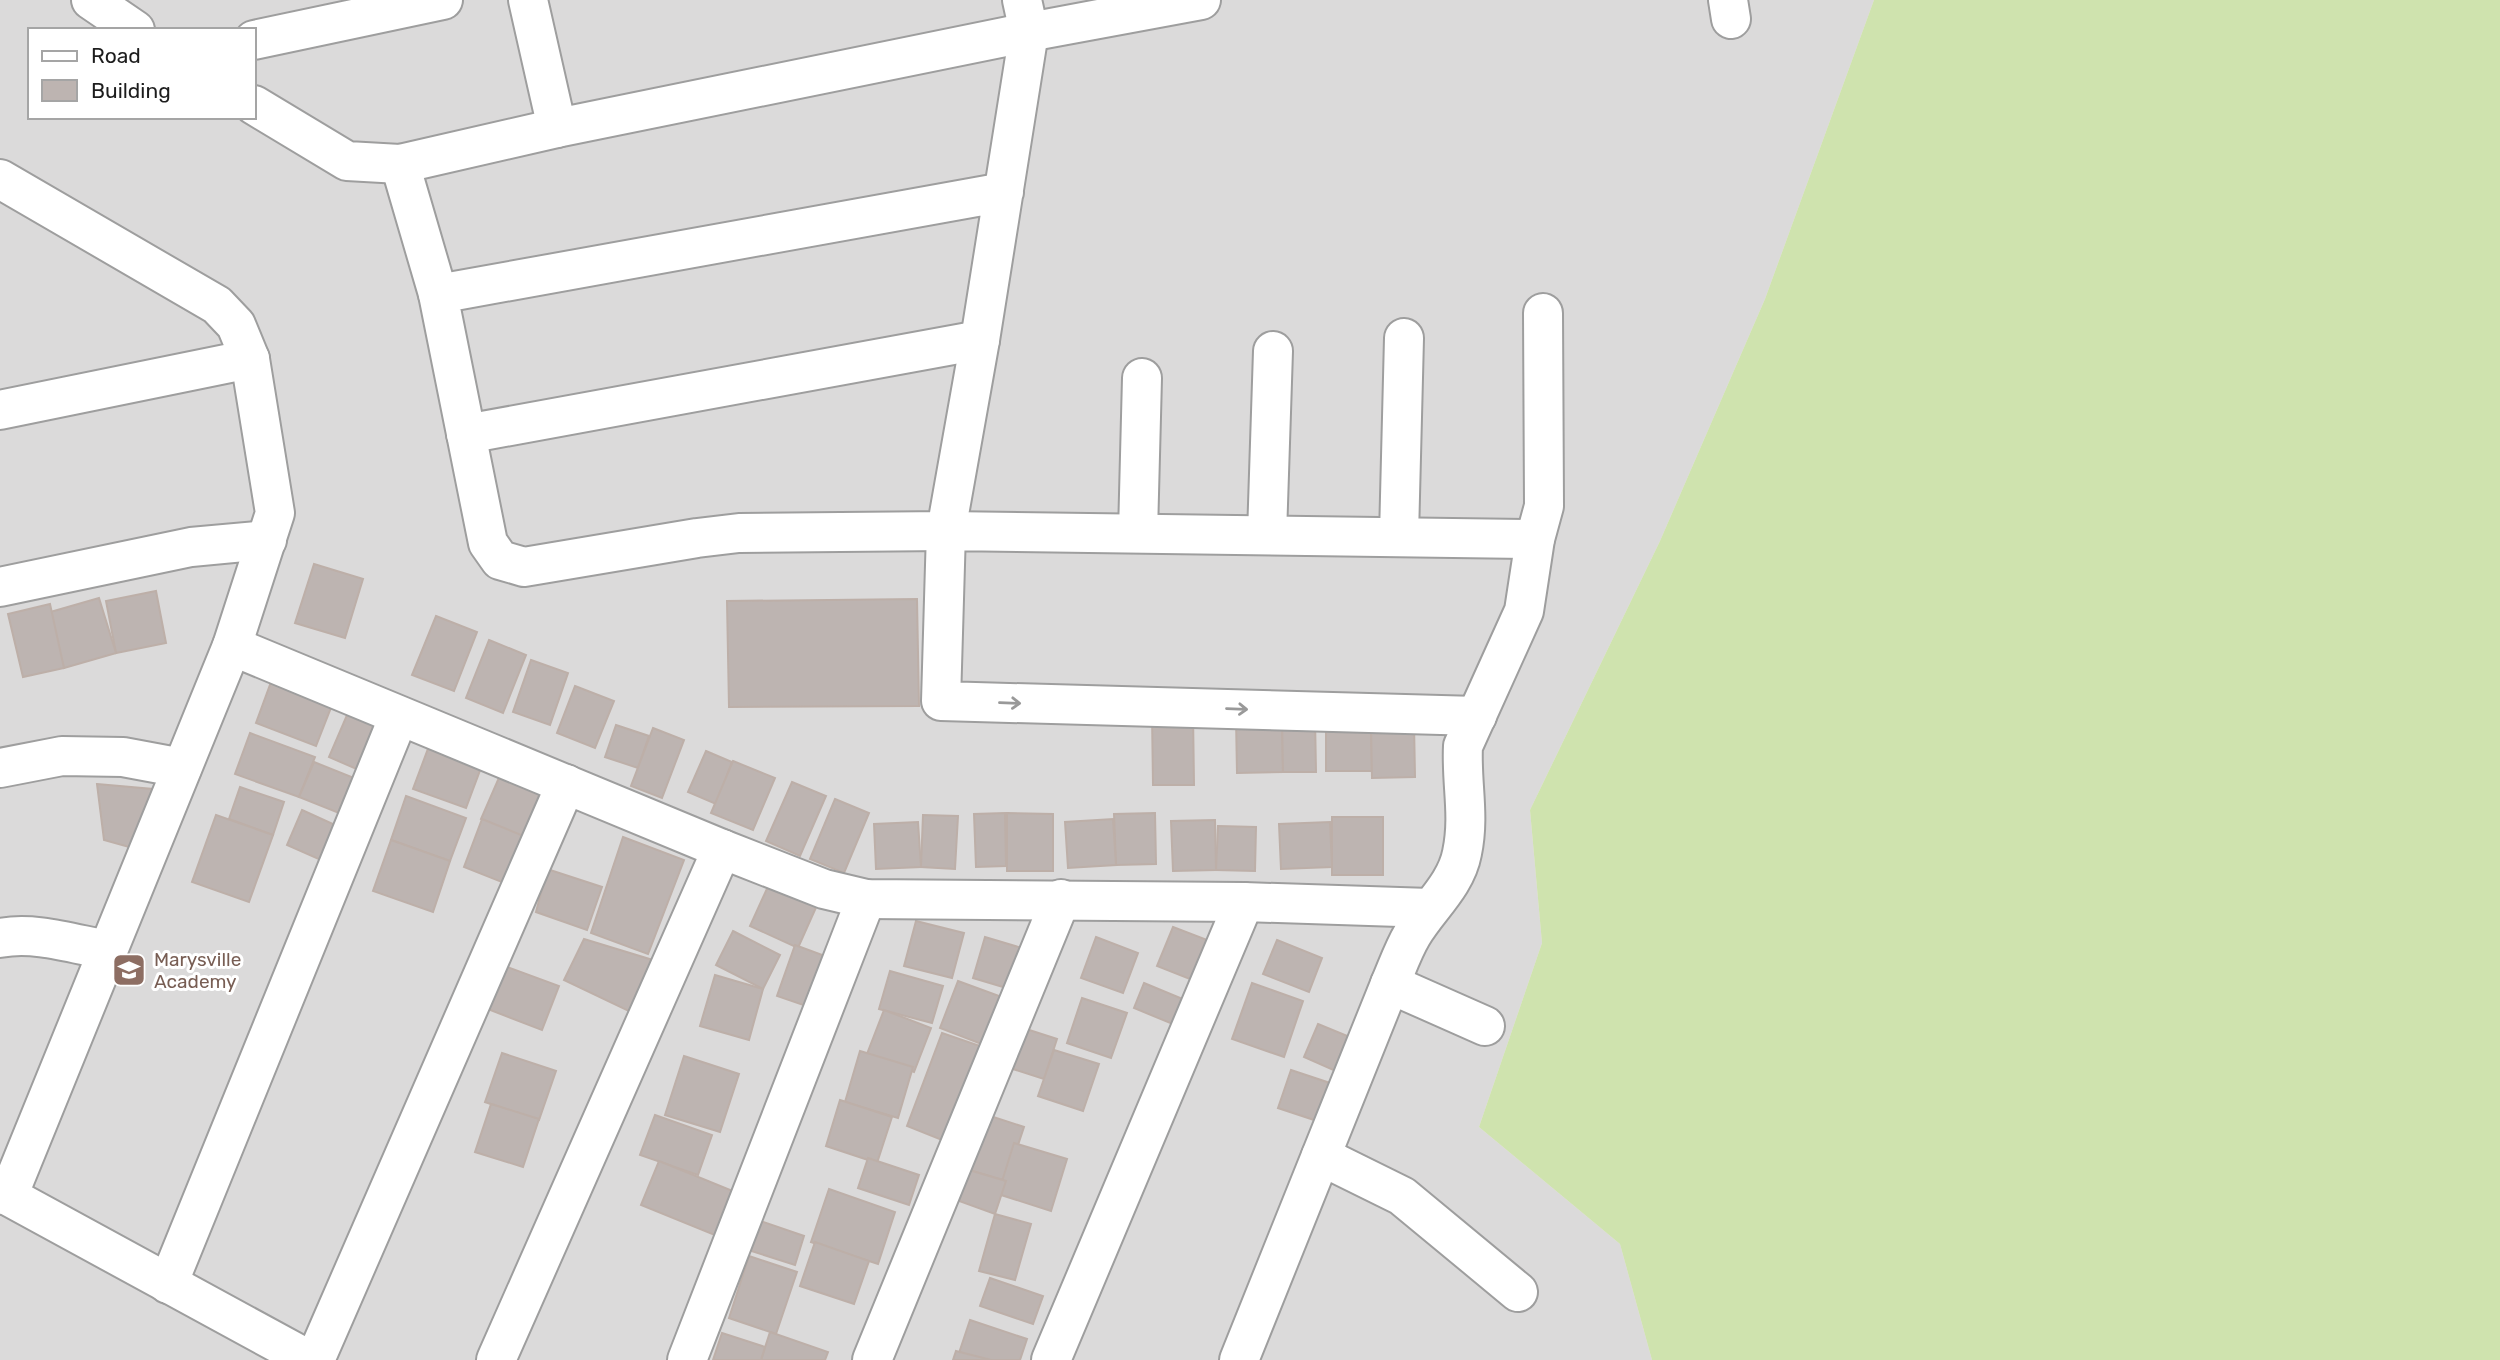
<svg xmlns="http://www.w3.org/2000/svg" width="2500" height="1360" font-family="Rubik,sans-serif">
	<style>
		.residential { fill: #dbdada; fill-rule: evenodd }
		.grass { fill: #cfe3ae }
		.building { fill: #bdb4b1; stroke: #bdafa8; stroke-width: 2 }
		.lines { fill: none; stroke-linecap: round; stroke-linejoin: round }
		.minor-casing { stroke: #9e9e9e; stroke-width: 42 }
		.minor { stroke: #fff; stroke-width: 38 }
		.oneway { stroke: #999 }
		.labels { text-anchor: middle; dominant-baseline: central; stroke-width: 6; stroke-linejoin: round; paint-order: stroke }
		.education-label { font-size: 19px; fill: #785e54; stroke: #fff; text-anchor: start }
	</style>
	<rect width="100%" height="100%" fill="#ede9e4"/>
	<!-- residential -->
	<path class="residential" d="M0,0H1874L1765,299L1660,541L1530,810L1542,943L1479,1127L1620,1244L1652,1360H0ZM30,30H254V117H30Z"/>
	<!-- grass -->
	<polygon class="grass" points="1874,0 2500,0 2500,1360 1652,1360 1620,1244 1479,1127 1542,943 1530,810 1660,541 1765,299"/>
	<!-- building -->
	<g class="building">
		<polygon points="314,564 363,579 345,638 295,623"/>
		<polygon points="156,591 166,643 116,653 106,601"/>
		<polygon points="99,598 116,653 64,668 47,613"/>
		<polygon points="917,599 919,706 729,707 727,601"/>
		<polygon points="50,604 64,668 23,677 8,614"/>
		<polygon points="436,616 477,632 454,691 412,675"/>
		<polygon points="489,640 526,655 503,713 466,698"/>
		<polygon points="531,660 568,673 550,725 513,712"/>
		<polygon points="271,682 332,705 316,746 256,723"/>
		<polygon points="575,686 614,701 595,748 557,733"/>
		<polygon points="350,708 390,726 368,774 329,757"/>
		<polygon points="1193,713 1194,785 1153,785 1152,714"/>
		<polygon points="1282,717 1283,772 1237,773 1236,718"/>
		<polygon points="1282,717 1315,717 1316,772 1283,772"/>
		<polygon points="1326,722 1371,722 1372,771 1326,771"/>
		<polygon points="1414,723 1415,777 1372,778 1371,724"/>
		<polygon points="616,725 649,736 638,768 605,757"/>
		<polygon points="653,728 684,740 662,798 631,786"/>
		<polygon points="250,733 315,757 299,797 235,774"/>
		<polygon points="429,746 482,765 466,808 413,789"/>
		<polygon points="706,751 732,762 716,804 688,792"/>
		<polygon points="733,761 775,778 753,830 711,813"/>
		<polygon points="314,762 369,784 354,819 299,797"/>
		<polygon points="501,773 555,797 535,843 481,819"/>
		<polygon points="792,782 826,796 800,856 766,841"/>
		<polygon points="97,784 164,790 140,850 104,840"/>
		<polygon points="240,787 284,802 273,835 229,819"/>
		<polygon points="406,796 466,818 450,861 391,840"/>
		<polygon points="835,799 869,813 844,873 810,859"/>
		<polygon points="302,810 346,830 330,864 287,845"/>
		<polygon points="1005,813 1006,866 976,867 974,814"/>
		<polygon points="1007,813 1053,814 1053,871 1007,871"/>
		<polygon points="1155,813 1156,864 1116,865 1114,814"/>
		<polygon points="216,815 273,835 249,902 192,882"/>
		<polygon points="923,815 958,816 955,869 921,867"/>
		<rect x="1332" y="817" width="51" height="58"/>
		<polygon points="482,819 531,839 512,886 464,867"/>
		<polygon points="1113,819 1116,865 1068,868 1065,822"/>
		<polygon points="1215,820 1216,870 1173,871 1171,821"/>
		<polygon points="918,822 921,867 876,869 874,824"/>
		<polygon points="1330,822 1332,867 1281,869 1279,824"/>
		<polygon points="1218,826 1256,827 1255,871 1216,870"/>
		<polygon points="623,837 684,860 648,954 591,933"/>
		<polygon points="391,840 450,861 433,912 373,891"/>
		<polygon points="547,869 602,887 587,930 536,912"/>
		<polygon points="770,882 818,903 798,948 750,926"/>
		<polygon points="916,921 964,933 952,978 904,966"/>
		<polygon points="1173,927 1215,943 1200,983 1157,966"/>
		<polygon points="733,931 780,955 763,989 716,965"/>
		<polygon points="985,937 1025,949 1013,990 973,978"/>
		<polygon points="1096,937 1138,953 1123,993 1081,978"/>
		<polygon points="584,939 656,961 635,1014 564,980"/>
		<polygon points="1277,940 1322,958 1309,992 1263,974"/>
		<polygon points="795,945 836,960 818,1010 777,996"/>
		<polygon points="502,965 559,986 542,1030 485,1008"/>
		<polygon points="890,971 943,986 932,1023 879,1009"/>
		<polygon points="715,975 763,989 749,1040 700,1026"/>
		<polygon points="958,981 1002,997 984,1045 940,1028"/>
		<polygon points="1144,983 1190,1002 1180,1027 1134,1008"/>
		<polygon points="1252,983 1303,1001 1284,1057 1232,1039"/>
		<polygon points="1082,998 1127,1013 1111,1058 1067,1043"/>
		<polygon points="884,1010 931,1028 914,1072 867,1054"/>
		<polygon points="1318,1024 1362,1042 1347,1076 1304,1057"/>
		<polygon points="1023,1028 1057,1039 1044,1079 1010,1068"/>
		<polygon points="942,1033 983,1047 947,1142 907,1126"/>
		<polygon points="1054,1050 1099,1064 1083,1111 1038,1096"/>
		<polygon points="860,1051 913,1067 898,1118 845,1102"/>
		<polygon points="502,1053 556,1071 539,1120 485,1102"/>
		<polygon points="684,1056 739,1074 720,1132 665,1115"/>
		<polygon points="1291,1070 1339,1086 1326,1124 1278,1108"/>
		<polygon points="840,1100 892,1117 877,1163 826,1146"/>
		<polygon points="491,1104 539,1119 523,1167 475,1152"/>
		<polygon points="978,1112 1024,1127 1006,1181 969,1170"/>
		<polygon points="655,1115 712,1135 698,1175 640,1155"/>
		<polygon points="1014,1143 1067,1159 1051,1211 998,1194"/>
		<polygon points="868,1158 919,1175 909,1205 858,1188"/>
		<polygon points="659,1161 745,1196 727,1240 641,1205"/>
		<polygon points="969,1170 1006,1181 995,1214 959,1201"/>
		<polygon points="829,1189 895,1212 878,1264 811,1242"/>
		<polygon points="995,1214 1031,1224 1015,1280 979,1271"/>
		<polygon points="746,1216 804,1236 795,1265 736,1246"/>
		<polygon points="815,1242 869,1261 854,1304 800,1286"/>
		<polygon points="749,1256 797,1272 776,1334 729,1318"/>
		<polygon points="990,1278 1043,1296 1033,1324 980,1306"/>
		<polygon points="970,1320 1027,1339 1020,1360 981,1360 959,1353"/>
		<polygon points="770,1332 828,1352 825,1360 761,1360"/>
		<polygon points="722,1333 765,1347 761,1360 713,1360"/>
		<polygon points="956,1351 991,1360 953,1360"/>
	</g>
	<g class="lines">
		<defs>
			<g id="minor">
				<polyline points="91,0 135,30"/>
				<polyline points="528,0 557,128"/>
				<polyline points="1728,0 1731,19"/>
				<polyline points="254,40 443,0"/>
				<polyline points="254,105 347,161 400,164 557,128 1029,32 1201,0"/>
				<polyline points="400,164 438,294"/>
				<polyline points="0,179 217,305 236,325 250,359 275,513 232,646 8,1196"/>
				<polyline points="1004,192 438,294 488,543 500,560 524,567 697,538 739,533 946,531 980,340 1029,32 1022,0"/>
				<polyline points="0,410 250,359"/>
				<polyline points="466,434 980,340"/>
				<polyline points="1138,533 1142,378"/>
				<polyline points="1267,535 1273,351"/>
				<polyline points="1399,536 1404,338"/>
				<polyline points="0,587 191,547 267,540"/>
				<polyline points="232,646 722,849 824,889 866,899 1244,902 1430,908"/>
				<polyline points="1477,716 941,701 946,531 1535,539"/>
				<polyline points="0,768 62,756 123,757 182,768"/>
				<path d="M0,938C34,931 74,944 107,950"/>
				<polyline points="1390,984 1485,1026"/>
				<polyline points="1321,1156 1402,1196 1518,1292"/>
				<polyline points="0,1194 8,1196 309,1360"/>
				<polyline points="168,1284 399,716"/>
				<polyline points="315,1360 566,784"/>
				<polyline points="496,1360 722,849"/>
				<polyline points="687,1360 866,899"/>
				<polyline points="872,1360 1061,899"/>
				<polyline points="1051,1360 1244,902"/>
				<path d="M1239,1360L1390,984C1397,968 1403,950 1412,935C1428,908 1456,885 1462,853C1470,815 1461,783 1463,746L1524,611L1535,539L1544,506L1543,313"/>
			</g>
		</defs>
		<!-- minor casing -->
		<use href="#minor" class="minor-casing"/>
		<!-- minor -->
		<use href="#minor" class="minor"/>
	</g>
	<!-- one-way arrows -->
	<defs><path id="oneway-shaft" d="M-6 0H5M1.5-3L5.5 0L1.5 3" fill="none" stroke-width="1.6" stroke-linecap="round" stroke-linejoin="round" transform="scale(1.75)"/></defs>
	<g class="oneway">
		<use href="#oneway-shaft" transform="translate(1010 703) rotate(2)"/>
		<use href="#oneway-shaft" transform="translate(1237 709) rotate(2)"/>
	</g>
	<!-- icons -->
	<defs>
		<symbol id="school-square" viewBox="-11 -11 22 22"><rect x="-9" y="-9" width="18" height="18" rx="4" fill="#8d6e63" stroke="#fff"/><path d="M0-5L7-2L0 1L-7-2ZM-4 1L0 2.5L4 1V4Q0 6-4 4Z" fill="#fff"/></symbol>
	</defs>
	<g fill-rule="evenodd">
		<use href="#school-square" x="110" y="951" width="38" height="38"/>
	</g>
	<g class="labels">
		<!-- education labels -->
		<g class="education-label">
			<text x="154" y="959">Marysville<tspan x="154" dy="22">Academy</tspan></text>
		</g>
	</g>
	<!-- legend -->
	<rect x="28" y="28" width="228" height="91" fill="#ffffff" stroke="#a5a5a5" stroke-width="2"/>
	<rect x="42" y="51" width="35" height="10" fill="#ffffff" stroke="#a5a5a5" stroke-width="2"/>
	<text x="91" y="63" font-size="21" fill="#1d1d1d">Road</text>
	<rect x="42" y="80" width="35" height="21" fill="#bdb4b1" stroke="#a5a5a5" stroke-width="2"/>
	<text x="91" y="98" font-size="21" fill="#1d1d1d">Building</text>
</svg>
